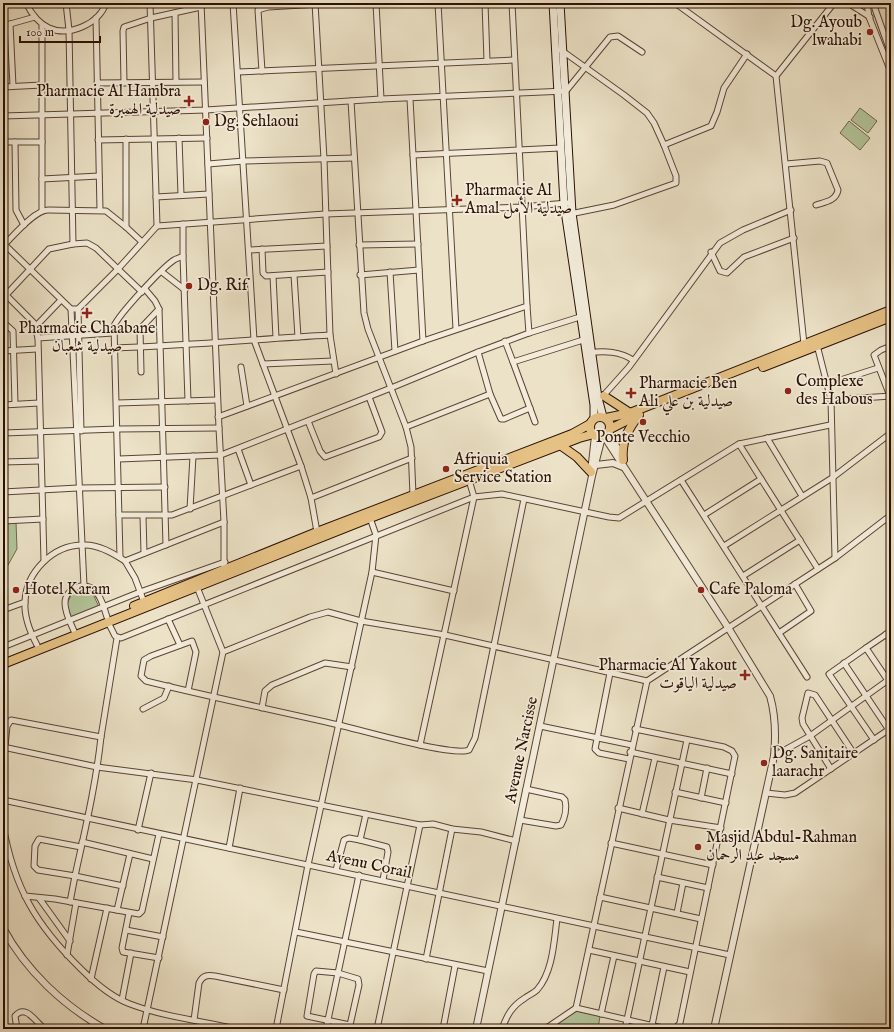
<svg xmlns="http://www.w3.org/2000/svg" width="894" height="1032" font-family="'IM FELL English',Amiri,serif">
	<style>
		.green { fill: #b3c499; stroke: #6f6a4e }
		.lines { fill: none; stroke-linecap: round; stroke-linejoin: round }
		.minor-casing { stroke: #5b4434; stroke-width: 7 }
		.tertiary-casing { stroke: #5b4434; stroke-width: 8 }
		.secondary-casing { stroke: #2b1003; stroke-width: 9 }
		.trunk-casing { stroke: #2b1003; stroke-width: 10 }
		.minor { stroke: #f3ecdb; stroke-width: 5 }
		.tertiary { stroke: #f3ecdb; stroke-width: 6 }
		.secondary { stroke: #f3ecdb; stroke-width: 7 }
		.trunk { stroke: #e6c184; stroke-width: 8 }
		.poi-dot { fill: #8f2418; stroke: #f3ecdb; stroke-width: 1.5 }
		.labels { text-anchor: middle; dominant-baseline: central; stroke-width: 3.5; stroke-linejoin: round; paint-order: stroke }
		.poi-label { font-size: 16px; fill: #2b1003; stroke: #f3ecdb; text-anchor: start }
		.street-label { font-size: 16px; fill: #2b1003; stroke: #f3ecdb }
	</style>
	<rect width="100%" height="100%" fill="#ece2c7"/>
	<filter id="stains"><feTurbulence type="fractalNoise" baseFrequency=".005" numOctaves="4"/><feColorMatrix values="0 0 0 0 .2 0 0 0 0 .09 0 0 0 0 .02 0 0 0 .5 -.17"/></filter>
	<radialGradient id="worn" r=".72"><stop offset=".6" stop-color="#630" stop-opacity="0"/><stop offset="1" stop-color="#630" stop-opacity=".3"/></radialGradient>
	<!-- green -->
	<g class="green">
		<polygon points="860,108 877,121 868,133 851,120"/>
		<polygon points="849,121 870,138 860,150 840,133"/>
		<polygon points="3,522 16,522 17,549 3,574"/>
		<polygon points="83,588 92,592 99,607 71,617 67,604 71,595"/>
		<polygon points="576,1011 600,1016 598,1029 550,1029"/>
	</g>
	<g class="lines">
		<defs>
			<g id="minor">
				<path d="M26,3C31,13 38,23 49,28C69,37 99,24 106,3"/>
				<polyline points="66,3 69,30 73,244"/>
				<polyline points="201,3 219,428 224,522 224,569"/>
				<polyline points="233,3 254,340 301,466 311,498 317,532"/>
				<polyline points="315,3 324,159 330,335 336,374"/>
				<polyline points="376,3 381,99"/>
				<polyline points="438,3 456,329"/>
				<polyline points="485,3 487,61"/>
				<polyline points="675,3 776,76"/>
				<polyline points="848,3 870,17"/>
				<polyline points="867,3 869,17 891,72"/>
				<polyline points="873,3 891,54"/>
				<polyline points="175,13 176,82"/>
				<polyline points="96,18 100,210"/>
				<polyline points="10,24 13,86"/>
				<polyline points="3,26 35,17"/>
				<polyline points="561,50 624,95 647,113 654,123 664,145 711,126 717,112 724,88 747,54"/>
				<polyline points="262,71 258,10 268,7 336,3"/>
				<polyline points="238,72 514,60"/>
				<polyline points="97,83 204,82"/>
				<polyline points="124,83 123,31 124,27 151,18 201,7"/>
				<polyline points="3,87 42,85"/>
				<polyline points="410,99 423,341"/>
				<polyline points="351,101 364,313 368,329 406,427 490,394 478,352"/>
				<polyline points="3,116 206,110 381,99 566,91 610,37 618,36 642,52"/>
				<polyline points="179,138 181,195"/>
				<polyline points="126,139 126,227"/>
				<polyline points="98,140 207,138"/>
				<polyline points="3,142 42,142 42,210"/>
				<polyline points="15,142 16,210 24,225"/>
				<polyline points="42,142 42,24"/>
				<polyline points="413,155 560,148"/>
				<polyline points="208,164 244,161 354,158"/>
				<path d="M786,164L820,161L827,163L838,190C836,201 825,202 816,205"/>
				<polyline points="42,179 99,176"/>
				<polyline points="156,197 209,194"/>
				<polyline points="570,214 614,205 676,183 676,176 664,145"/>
				<polyline points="157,226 325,214 522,207 567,203"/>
				<polyline points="3,243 71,309 84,586"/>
				<path d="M5,244C14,235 35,210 48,210L106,211L126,227L142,242"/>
				<polyline points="359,245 418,244"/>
				<polyline points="262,249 263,273 266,276 328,272"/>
				<polyline points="249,250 327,246"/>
				<polyline points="711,252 720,271 727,273 744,257 794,238"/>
				<polyline points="183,256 188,401"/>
				<polyline points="162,272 185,290"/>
				<polyline points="390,272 395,351"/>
				<polyline points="294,275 298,337"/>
				<polyline points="360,275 419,270"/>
				<polyline points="273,276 276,338"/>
				<polyline points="145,289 155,301 159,309 166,545"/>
				<polyline points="3,292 34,323 38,338 113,333"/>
				<polyline points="6,295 49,249 73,244 87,243 96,248 142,292"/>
				<polyline points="527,306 529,333"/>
				<polyline points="71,309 78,309 118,269 157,226 150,3"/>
				<polyline points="78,309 81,431"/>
				<polyline points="3,322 13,331 15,404"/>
				<polyline points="36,326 61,300"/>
				<polyline points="38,338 44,561"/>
				<polyline points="505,341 513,362 583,340"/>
				<polyline points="804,344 776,76 834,3"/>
				<polyline points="817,345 831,400 891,396"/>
				<path d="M114,348C186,346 258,339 330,335"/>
				<polyline points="3,351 37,349"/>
				<path d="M590,353C604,350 621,352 633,360"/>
				<polyline points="513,362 535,422"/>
				<polyline points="263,364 333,361"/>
				<polyline points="241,367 247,406"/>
				<polyline points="141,372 140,329 159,309"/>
				<polyline points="828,384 878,368"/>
				<polyline points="490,394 501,419 504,419 530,408"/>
				<polyline points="603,396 629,367 720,243 743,230 791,210"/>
				<polyline points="890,396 874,355 881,350 891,346"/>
				<polyline points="831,400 835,558"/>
				<polyline points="117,403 217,400"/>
				<polyline points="3,405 39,403"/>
				<polyline points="218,417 423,341 527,306 512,3"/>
				<polyline points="308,421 320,451 325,457 379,437 382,432 369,397"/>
				<polyline points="406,427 411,447 413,495"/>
				<polyline points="3,433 118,429 219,428"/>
				<polyline points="767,438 802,496"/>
				<polyline points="739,444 818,569"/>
				<polyline points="238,449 251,485"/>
				<polyline points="119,459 221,455 391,388 478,352 529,333 583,316"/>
				<polyline points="3,462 41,461"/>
				<polyline points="681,480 807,677"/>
				<polyline points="3,492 78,488 165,487"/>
				<polyline points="311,498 412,458"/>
				<polyline points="190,509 193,456"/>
				<polyline points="119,515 172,515 301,466"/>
				<polyline points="704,515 761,479"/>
				<polyline points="143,516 144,553"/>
				<polyline points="3,521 43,519"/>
				<polyline points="724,546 832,478 891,433"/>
				<path d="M120,557L114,326C119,314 163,267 174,260C177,258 180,258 183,256V224"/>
				<polyline points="372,572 454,591"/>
				<polyline points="743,576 800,540"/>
				<polyline points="144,602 135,578 125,561 224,522"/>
				<polyline points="3,610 25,602"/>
				<polyline points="168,619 180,645"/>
				<polyline points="108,622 115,636 121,638 474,497 502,494 609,517 619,518 739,444 830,425"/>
				<path d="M74,631C70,622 65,613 65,603C65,588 85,580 95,591C102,597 104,609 107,617"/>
				<polyline points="891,631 866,648 891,685"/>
				<polyline points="779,633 811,611 795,584"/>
				<polyline points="886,634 891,641"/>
				<path d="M37,645C30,632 24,617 25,602C26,572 53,545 83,545C98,544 113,553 125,561"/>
				<polyline points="3,647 140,592 225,562"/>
				<polyline points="866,648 829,674 874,740"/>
				<polyline points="223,652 310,617 328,612 361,621 445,635 647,681"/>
				<polyline points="844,663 889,730"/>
				<polyline points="610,673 595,749 599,753 629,759"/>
				<path d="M188,691L196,652L192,641L151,656L144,660L141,676L146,681C210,697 274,710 339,725C361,730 453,757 469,750L475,738L524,499"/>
				<polyline points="262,708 265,691 272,685 325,663 352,667"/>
				<polyline points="143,709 164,698 169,686"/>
				<polyline points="540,726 632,745"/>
				<polyline points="420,745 474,497 469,480"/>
				<polyline points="3,747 97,767 197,780 420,825 433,824 452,829 481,832 516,841"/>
				<polyline points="5,747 7,726 11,720 101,737 117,638"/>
				<polyline points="630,752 732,774"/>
				<polyline points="774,756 810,736 891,678"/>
				<polyline points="831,769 803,724 802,718 808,693 815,695 854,754"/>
				<polyline points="675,792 726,803"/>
				<polyline points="766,793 785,795 795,793 891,728"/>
				<polyline points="701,798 707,768"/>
				<polyline points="3,800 730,955"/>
				<polyline points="618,808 669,820 721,828"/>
				<polyline points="642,814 655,758"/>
				<path d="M520,820L556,826L561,825C565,818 567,808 565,800L562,797L526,789"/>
				<path d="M3,825C14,888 36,925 81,969C95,983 111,997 130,1004C164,1017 202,1021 237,1029"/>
				<polyline points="138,830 151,773"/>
				<polyline points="360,840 387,847 388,852 383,880"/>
				<polyline points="82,842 153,859"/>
				<polyline points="611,843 713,865"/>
				<path d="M81,847L39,839L35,846L34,866L38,870L75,876C85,830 96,784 101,737"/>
				<polyline points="229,848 240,788"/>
				<polyline points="336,870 344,840 349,838 360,840 366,814"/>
				<polyline points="657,877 708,888"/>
				<polyline points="25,896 55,899 139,914 142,911 159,834"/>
				<polyline points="600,897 701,919"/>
				<polyline points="39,898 70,941"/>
				<polyline points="70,902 75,876 123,886"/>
				<polyline points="117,910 130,854"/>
				<polyline points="129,913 122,948 123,952 159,958"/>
				<polyline points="677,913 683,883"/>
				<polyline points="126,930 163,937"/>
				<polyline points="296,932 488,971"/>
				<polyline points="589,950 690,972"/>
				<polyline points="67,955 76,903"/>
				<polyline points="426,959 452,829"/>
				<polygon points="316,971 338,973 358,979 359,985 350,1025 307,1016 314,974"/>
				<polyline points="91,979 107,908"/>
				<polyline points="122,1000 131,953"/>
				<polyline points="576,1008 647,681 835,558 891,515"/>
				<polyline points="601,1014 614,956"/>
				<path d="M194,1020L199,983C203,975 207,975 215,976L284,990"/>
				<polyline points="652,1025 664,967"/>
				<path d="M17,1029L15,1016C26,1003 36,1023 45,1029"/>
				<polyline points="33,1029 40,1025"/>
				<polyline points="143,1029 223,652 197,587"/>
				<polyline points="276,1029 308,865 372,572 376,535 370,518"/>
				<polyline points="326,1029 359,875"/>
				<polyline points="377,1029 420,825"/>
				<polyline points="443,1029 455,966"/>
				<path d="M502,1029C507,1015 512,1006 525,998C529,995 534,993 537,990C553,972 554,941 557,919"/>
				<polyline points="545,1029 576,1008 667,1029 676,1028 680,1023 735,756 732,751 724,747 635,729"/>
				<polyline points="625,1029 687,740"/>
			</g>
			<g id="tertiary">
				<polyline points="609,433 622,457"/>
				<path d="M604,436L729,629L770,696C776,717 776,735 774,756L714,1029"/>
				<polyline points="596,465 613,463 623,467"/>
				<polyline points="591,472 595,436"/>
				<path d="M3,928C26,971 64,1006 105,1029"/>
				<polyline points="476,1029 592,476 602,437"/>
			</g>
			<g id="secondary">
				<polyline points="553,3 564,204 594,405 594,418"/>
				<polyline points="560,3 572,213 598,398 603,417"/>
			</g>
			<g id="trunk">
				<polyline points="763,367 891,317"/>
				<polyline points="604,396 630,413"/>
				<circle cx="600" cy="427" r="10"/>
				<polyline points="606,418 630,413 891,310"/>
				<polyline points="610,429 636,416"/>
				<polyline points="560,445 577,457 591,472"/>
				<path d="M623,460C621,442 628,429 639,415"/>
				<polyline points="134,606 317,532 572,434 590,424"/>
				<polyline points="3,664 370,518 579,438 594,434"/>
			</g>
		</defs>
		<!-- minor casing -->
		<use href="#minor" class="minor-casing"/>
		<!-- tertiary casing -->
		<use href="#tertiary" class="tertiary-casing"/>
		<!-- secondary casing -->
		<use href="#secondary" class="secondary-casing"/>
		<!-- trunk casing -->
		<use href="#trunk" class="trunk-casing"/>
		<!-- minor -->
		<use href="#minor" class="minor"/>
		<!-- tertiary -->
		<use href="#tertiary" class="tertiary"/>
		<!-- secondary -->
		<use href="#secondary" class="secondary"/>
		<!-- trunk -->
		<use href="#trunk" class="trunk"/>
	</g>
	<!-- markers -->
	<g class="poi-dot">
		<circle cx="870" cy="32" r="4"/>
		<path d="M187 95h4v4h4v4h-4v4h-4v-4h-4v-4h4z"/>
		<circle cx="206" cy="122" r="4"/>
		<path d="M455 194h4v4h4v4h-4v4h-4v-4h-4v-4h4z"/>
		<circle cx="189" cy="286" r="4"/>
		<path d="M85 307h4v4h4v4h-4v4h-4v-4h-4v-4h4z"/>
		<circle cx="788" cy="391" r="4"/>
		<path d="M629 387h4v4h4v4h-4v4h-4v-4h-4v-4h4z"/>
		<circle cx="643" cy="422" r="4"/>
		<circle cx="446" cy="469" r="4"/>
		<circle cx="16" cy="590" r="4"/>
		<circle cx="701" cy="590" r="4"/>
		<path d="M743 669h4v4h4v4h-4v4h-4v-4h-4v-4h4z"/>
		<circle cx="764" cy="763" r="4"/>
		<circle cx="698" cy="847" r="4"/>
	</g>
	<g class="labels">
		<!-- poi labels -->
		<g class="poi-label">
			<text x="862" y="23" text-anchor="end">Dg. Ayoub<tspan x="862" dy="18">lwahabi</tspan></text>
			<text x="181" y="92" text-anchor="end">Pharmacie Al Hambra<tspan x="181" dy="18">صيدلية الهمبرة</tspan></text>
			<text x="214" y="122">Dg. Sehlaoui</text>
			<text x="465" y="191">Pharmacie Al<tspan x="465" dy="18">Amal صيدلية الأمل</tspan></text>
			<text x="197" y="286">Dg. Rif</text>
			<text x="87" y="329" text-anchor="middle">Pharmacie Chaabane<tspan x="87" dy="18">صيدلية شعبان</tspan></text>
			<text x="796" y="382">Complexe<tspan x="796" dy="18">des Habous</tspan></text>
			<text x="639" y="384">Pharmacie Ben<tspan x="639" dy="18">Ali صيدلية بن علي</tspan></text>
			<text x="643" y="438" text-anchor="middle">Ponte Vecchio</text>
			<text x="454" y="460">Afriquia<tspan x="454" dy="18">Service Station</tspan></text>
			<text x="24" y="590">Hotel Karam</text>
			<text x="709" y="590">Cafe Paloma</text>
			<text x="737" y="666" text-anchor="end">Pharmacie Al Yakout<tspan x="737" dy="18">صيدلية الياقوت</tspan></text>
			<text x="772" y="754">Dg. Sanitaire<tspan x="772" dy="18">laarachr</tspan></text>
			<text x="706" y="838">Masjid Abdul-Rahman<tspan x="706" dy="18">مسجد عبد الرحمان</tspan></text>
		</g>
		<!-- street labels -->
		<g class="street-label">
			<text transform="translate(522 750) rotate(-78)">Avenue Narcisse</text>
			<text transform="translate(369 865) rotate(12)">Avenu Corail</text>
		</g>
	</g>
	<!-- margin -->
	<rect width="894" height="1032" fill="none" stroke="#ece2c7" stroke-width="16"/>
	<rect x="4" y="4" width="886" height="1024" fill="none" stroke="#2b1003" stroke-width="2"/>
	<rect x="8" y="8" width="878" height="1016" fill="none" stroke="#2b1003"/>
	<!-- scale -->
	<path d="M20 36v6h80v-6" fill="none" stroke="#2b1003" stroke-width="2"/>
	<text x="26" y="36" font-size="12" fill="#2b1003" stroke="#f3ecdb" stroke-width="3" paint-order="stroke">100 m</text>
	<rect width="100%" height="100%" filter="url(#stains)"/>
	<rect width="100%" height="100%" fill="url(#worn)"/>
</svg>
